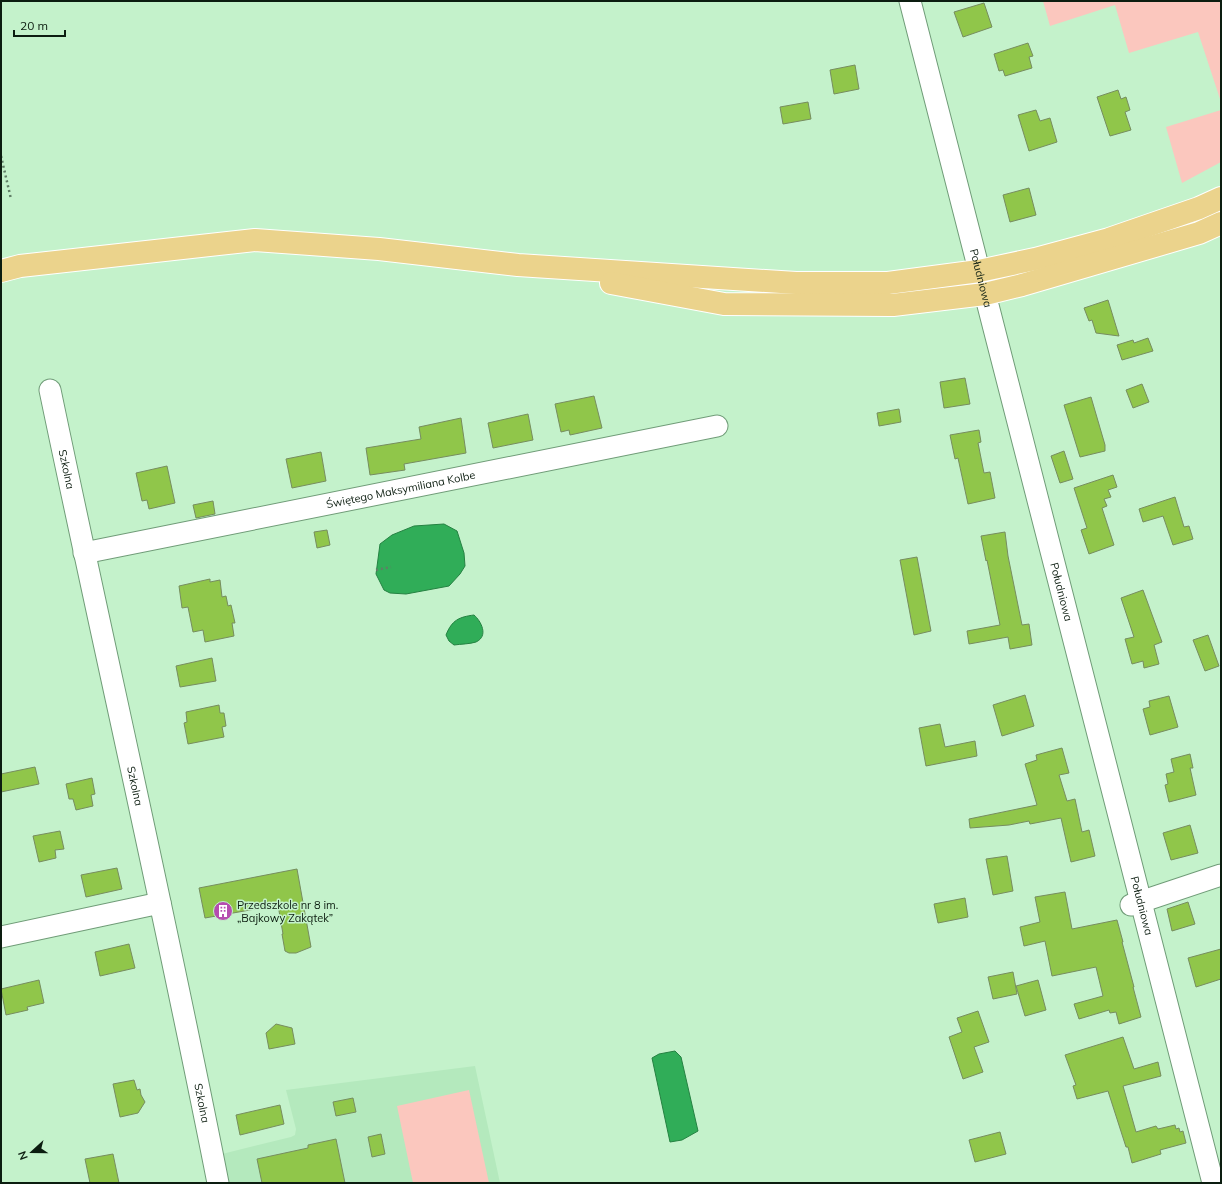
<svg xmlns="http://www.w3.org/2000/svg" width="1222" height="1184" font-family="Mulish,sans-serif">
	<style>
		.built { fill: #b4e9bd }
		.green { fill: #fbc7be }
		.water { fill: #30ad58; stroke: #258242 }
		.building { fill: #90c64a; stroke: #768d5f }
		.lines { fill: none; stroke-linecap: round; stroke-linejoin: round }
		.minor-casing { stroke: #709c78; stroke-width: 23 }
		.major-casing { stroke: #fff; stroke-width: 24 }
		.path { stroke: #607e66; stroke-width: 2.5; stroke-dasharray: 2 3; stroke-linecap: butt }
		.minor { stroke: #fff; stroke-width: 21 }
		.major { stroke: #ebd38c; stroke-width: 22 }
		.labels { text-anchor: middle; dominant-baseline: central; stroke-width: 3; stroke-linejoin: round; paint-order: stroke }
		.street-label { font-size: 11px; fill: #0c1d10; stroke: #c4f2cb }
		.poi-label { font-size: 11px; fill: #0c1d10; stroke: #c4f2cb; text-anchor: start }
	</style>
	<rect width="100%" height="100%" fill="#c4f2cb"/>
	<!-- built -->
	<polygon class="built" points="475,1066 500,1183 227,1183 222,1154 291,1137 295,1135 296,1129 286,1090"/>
	<!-- green -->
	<g class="green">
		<polygon points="1043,1 1221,1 1221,102 1198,32 1129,53 1115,5 1050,26"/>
		<polygon points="1221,110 1221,162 1182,183 1166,127"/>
		<polygon points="469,1090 489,1183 413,1183 397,1106"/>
	</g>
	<!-- water -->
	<g class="water">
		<polygon points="444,524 457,531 464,553 465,566 460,574 449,586 406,594 390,593 384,590 376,574 380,544 392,535 414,526"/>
		<path d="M474,615C481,621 489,636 476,642C470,644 461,644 454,645L449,641L446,635C452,620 459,617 474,615Z"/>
		<polygon points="675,1051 681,1057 698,1131 682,1140 670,1142 652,1058 659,1054"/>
	</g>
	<!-- building -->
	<g class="building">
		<polygon points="984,3 992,27 963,37 954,12"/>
		<polygon points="1028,43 1033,56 1029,57 1032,68 1005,76 1003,70 999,71 994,54"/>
		<polygon points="855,65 859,89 834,94 830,70"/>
		<polygon points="1118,90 1121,99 1126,97 1130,110 1125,112 1131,130 1110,136 1097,97"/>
		<polygon points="808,102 811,119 783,124 780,107"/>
		<polygon points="1036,110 1040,121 1050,118 1057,142 1029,151 1018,115"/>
		<polygon points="1029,188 1036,215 1010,222 1003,195"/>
		<polygon points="1108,300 1119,336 1096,333 1092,320 1089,321 1084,308"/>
		<polygon points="1148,338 1153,351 1122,360 1117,345 1133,340 1134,343"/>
		<polygon points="965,378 970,404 944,408 940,382"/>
		<polygon points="1142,384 1149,402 1133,408 1126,390"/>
		<polygon points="594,396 602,428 570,435 569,430 561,432 555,404"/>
		<polygon points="1091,397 1105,445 1105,451 1080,457 1064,405"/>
		<polygon points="899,409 901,422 879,426 877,413"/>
		<polygon points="528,414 533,440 493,448 488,423"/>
		<polygon points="461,418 466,453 404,464 405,470 370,475 366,448 421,439 419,427"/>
		<polygon points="979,430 981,442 978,443 984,473 990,472 995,498 968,504 958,458 955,459 950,435"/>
		<polygon points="1064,451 1073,479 1060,483 1051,456"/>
		<polygon points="321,452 326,481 292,488 286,459"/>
		<polygon points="167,466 175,503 149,509 147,500 142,501 136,473"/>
		<polygon points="1113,475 1117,487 1108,490 1111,497 1104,499 1107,506 1102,508 1114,545 1089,554 1081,530 1087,528 1074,488"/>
		<polygon points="1175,497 1184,527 1189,526 1193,539 1173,545 1163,516 1143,522 1139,509"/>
		<polygon points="213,501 215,514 196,518 193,505"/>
		<polygon points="327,530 330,545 317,548 314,532"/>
		<polygon points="1005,532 1008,556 1022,625 1029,624 1032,645 1010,649 1008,637 969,644 967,631 1000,625 987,560 986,561 981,536"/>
		<polygon points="917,557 931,631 914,635 900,560"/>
		<polygon points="210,579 210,582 220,580 222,597 226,596 228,606 231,605 235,623 232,623 234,636 205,642 203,630 193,632 188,607 182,608 179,586"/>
		<polygon points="1143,590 1162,642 1154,645 1159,664 1144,668 1143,661 1132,664 1125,639 1134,637 1121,598"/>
		<polygon points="1208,635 1219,666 1205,671 1193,640"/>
		<polygon points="212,658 216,681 180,687 176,666"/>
		<polygon points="1025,695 1034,726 1002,736 993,705"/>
		<polygon points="1169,696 1178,727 1150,735 1143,709 1150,707 1149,701"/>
		<polygon points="219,705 220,713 224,713 226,726 222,727 224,737 188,744 184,723 187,722 186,712"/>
		<polygon points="940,724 945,747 975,741 977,756 926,766 919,728"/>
		<polygon points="1062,748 1069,773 1059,775 1067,801 1075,799 1082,832 1089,830 1095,856 1071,862 1061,818 1030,824 1029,821 1009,825 970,828 969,819 1037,805 1025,764 1037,760 1036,755"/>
		<polygon points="1190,754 1193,768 1190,768 1196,795 1169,802 1165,785 1168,784 1166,774 1174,772 1171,759"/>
		<polygon points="35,767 39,784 1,792 1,774"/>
		<polygon points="92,778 95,794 91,795 93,806 76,810 73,799 69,799 66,784"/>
		<polygon points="1190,825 1198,853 1171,860 1163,833"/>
		<polygon points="60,831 64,849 55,850 56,858 39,862 33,836"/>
		<polygon points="1007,856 1013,891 993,895 986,859"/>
		<polygon points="117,868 122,889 86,897 81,875"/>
		<polygon points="297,869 311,947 296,953 289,953 285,951 282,934 283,934 278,905 205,918 199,888"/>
		<polygon points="1065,892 1072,929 1117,920 1123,942 1122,942 1134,987 1133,987 1141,1017 1119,1024 1116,1012 1110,1013 1109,1010 1079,1019 1074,1004 1103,996 1096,967 1052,976 1045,941 1024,946 1020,927 1040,922 1035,897"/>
		<polygon points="965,898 968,917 938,923 934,904"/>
		<polygon points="1188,902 1195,924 1172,931 1167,909"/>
		<polygon points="129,944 135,968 100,976 95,952"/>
		<polygon points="1221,949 1221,979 1196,987 1188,958"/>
		<polygon points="1013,972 1017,994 993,999 988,977"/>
		<polygon points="39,980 44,1003 27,1007 28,1010 6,1015 1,989"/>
		<polygon points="1038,980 1046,1010 1025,1016 1016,986"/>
		<polygon points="978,1011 989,1042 974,1047 983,1072 963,1079 949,1037 962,1032 957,1018"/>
		<polygon points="276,1024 292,1028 295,1044 269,1049 266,1033"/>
		<polygon points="1123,1037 1134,1069 1158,1062 1161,1076 1123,1086 1136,1132 1156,1126 1158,1129 1175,1125 1176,1129 1179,1128 1180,1132 1183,1131 1186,1143 1160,1150 1161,1154 1132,1163 1128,1147 1126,1147 1108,1091 1077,1099 1073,1086 1076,1085 1065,1055"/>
		<polygon points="134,1080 137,1090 140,1089 141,1095 145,1102 138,1113 120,1117 113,1084"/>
		<polygon points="353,1098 356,1112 336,1116 333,1102"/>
		<polygon points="280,1105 284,1124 240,1135 236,1115"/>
		<polygon points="1000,1132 1006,1154 975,1162 969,1140"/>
		<polygon points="381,1134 385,1154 372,1157 368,1137"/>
		<polygon points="336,1139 345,1183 262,1183 257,1159 308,1148 308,1145"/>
		<polygon points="113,1154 119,1183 90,1183 85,1159"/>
	</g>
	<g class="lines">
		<defs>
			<g id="minor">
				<path id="s1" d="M910,1L1213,1183"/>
				<path id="s2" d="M50,390C105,654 166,918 218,1183"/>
				<path id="s3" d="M84,553L717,426"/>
				<polyline points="1131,905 1221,875"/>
				<polyline points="1,937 160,903"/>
			</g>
			<g id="major">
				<polyline points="1,271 20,266 255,240 379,249 518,265 796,283 888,283 979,271 1035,259 1109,239 1199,208 1221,198"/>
				<polyline points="611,283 724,304 893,305 985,294 1022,285 1199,233 1221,223"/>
			</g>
		</defs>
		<!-- minor casing -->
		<use href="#minor" class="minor-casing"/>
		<!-- major casing -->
		<use href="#major" class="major-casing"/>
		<!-- path -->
		<g class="path">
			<polyline points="1,156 11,199"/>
			<polyline points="376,570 391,567"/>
		</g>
		<!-- minor -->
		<use href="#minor" class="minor"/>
		<!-- major -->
		<use href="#major" class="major"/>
	</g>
	<!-- icons -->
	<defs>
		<symbol id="building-disc" viewBox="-11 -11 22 22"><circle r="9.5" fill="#b54db0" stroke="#c4f2cb"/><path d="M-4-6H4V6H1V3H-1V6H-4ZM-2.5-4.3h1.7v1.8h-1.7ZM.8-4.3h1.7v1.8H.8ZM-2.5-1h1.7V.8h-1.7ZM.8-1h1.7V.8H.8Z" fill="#fff"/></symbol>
	</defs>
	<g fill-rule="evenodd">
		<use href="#building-disc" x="212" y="900" width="22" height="22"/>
	</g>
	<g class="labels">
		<!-- street labels -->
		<g class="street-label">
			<text stroke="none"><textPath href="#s1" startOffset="286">Południowa</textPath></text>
			<text stroke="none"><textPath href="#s2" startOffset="81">Szkolna</textPath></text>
			<text stroke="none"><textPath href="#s3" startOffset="323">Świętego Maksymiliana Kolbe</textPath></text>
			<text stroke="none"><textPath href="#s1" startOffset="610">Południowa</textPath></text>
			<text stroke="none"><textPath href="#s2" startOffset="405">Szkolna</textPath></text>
			<text stroke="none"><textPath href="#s1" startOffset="934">Południowa</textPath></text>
			<text stroke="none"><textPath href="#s2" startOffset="729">Szkolna</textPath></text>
		</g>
		<!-- poi labels -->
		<g class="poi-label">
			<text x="237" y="905">Przedszkole nr 8 im.<tspan x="237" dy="13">„Bajkowy Zakątek”</tspan></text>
		</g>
	</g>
	<!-- border -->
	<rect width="1222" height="1184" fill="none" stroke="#0c1d10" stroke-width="4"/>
	<!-- north arrow -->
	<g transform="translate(32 1152) rotate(249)" stroke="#c4f2cb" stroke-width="3" paint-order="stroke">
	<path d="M0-3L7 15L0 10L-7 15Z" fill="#0c1d10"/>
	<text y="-6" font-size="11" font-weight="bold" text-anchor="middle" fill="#0c1d10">N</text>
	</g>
	<!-- scale -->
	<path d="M14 30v6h51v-6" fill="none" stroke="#0c1d10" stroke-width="2"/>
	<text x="20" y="30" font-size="12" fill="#0c1d10" stroke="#c4f2cb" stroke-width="3" paint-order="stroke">20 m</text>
</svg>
